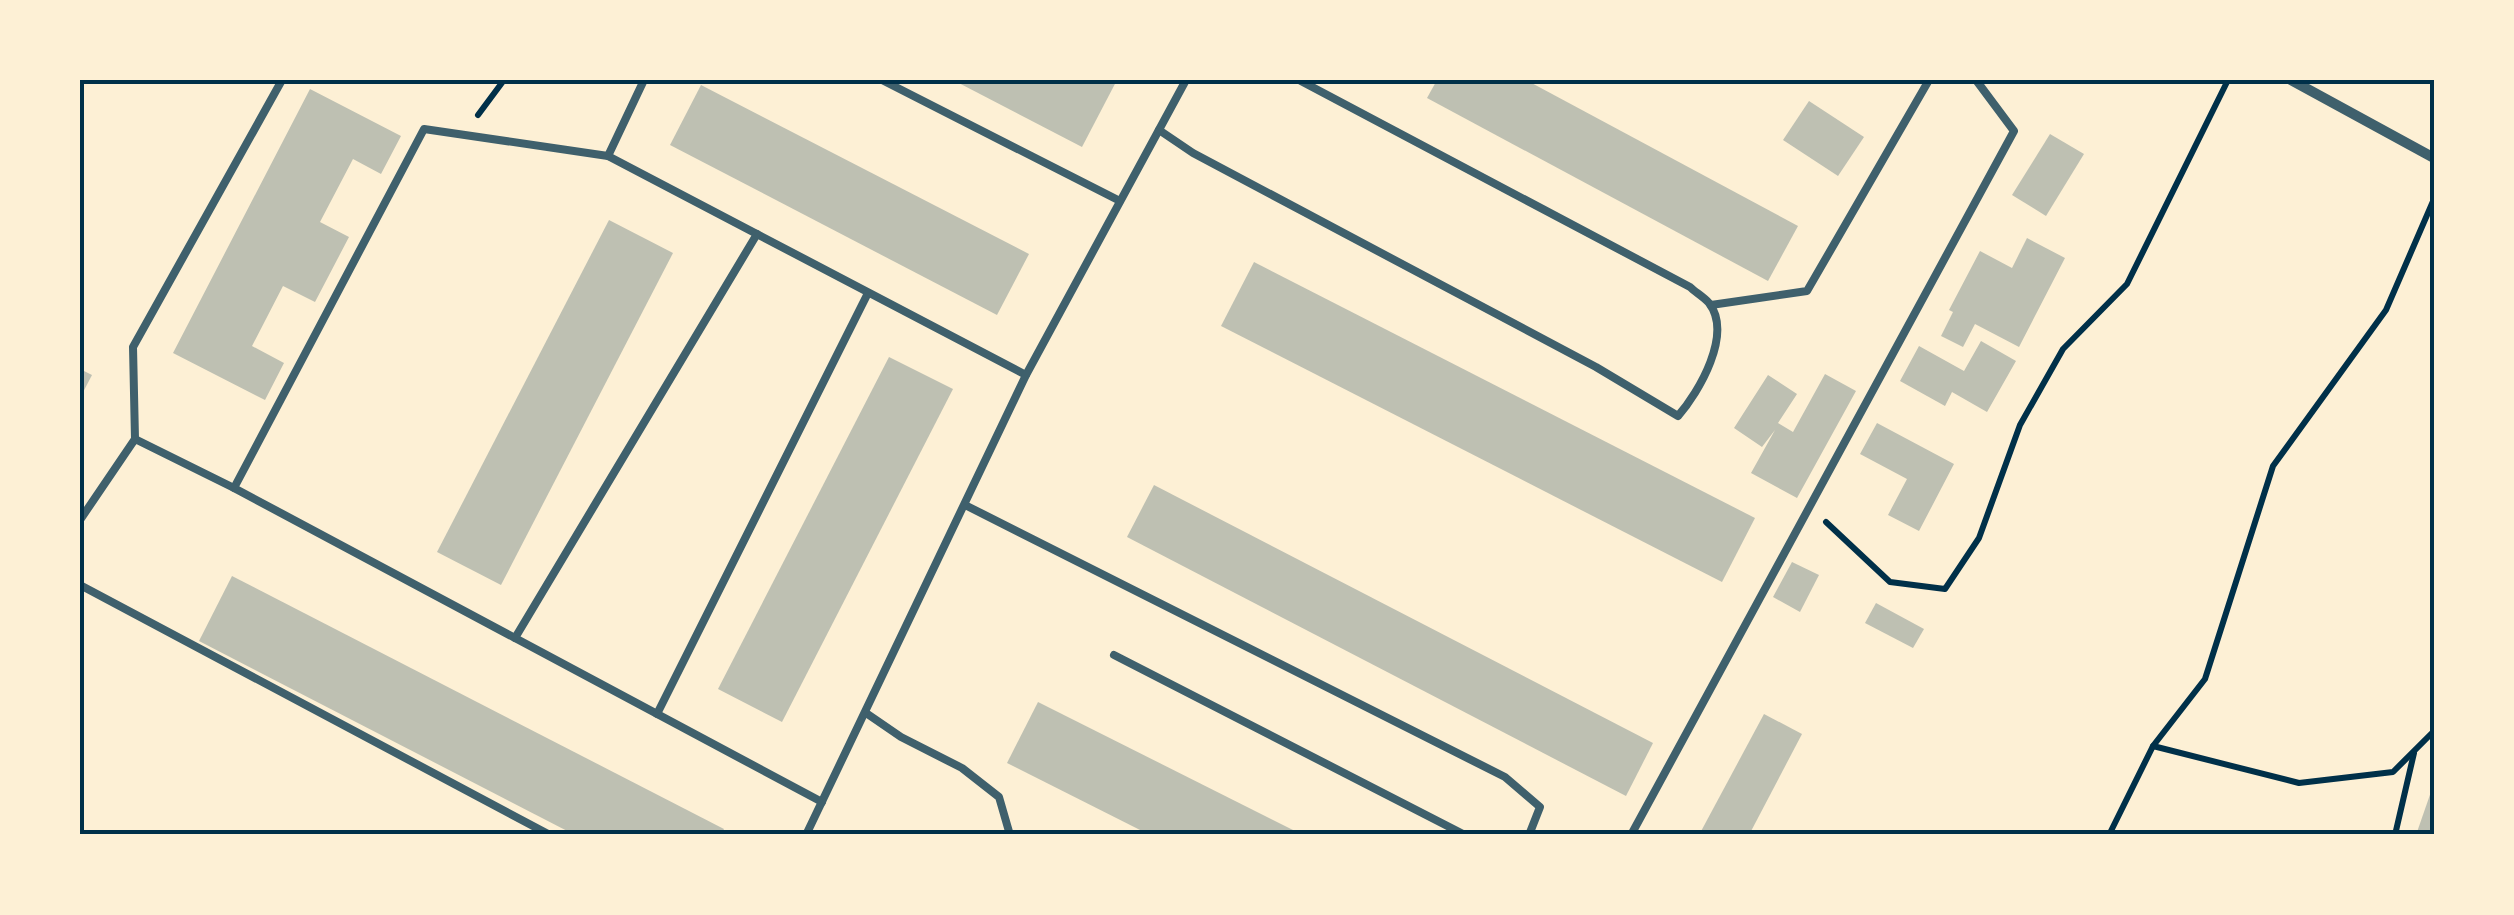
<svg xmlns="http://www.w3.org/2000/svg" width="2514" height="915" font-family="Mulish,sans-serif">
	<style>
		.building { fill: #bec0b2 }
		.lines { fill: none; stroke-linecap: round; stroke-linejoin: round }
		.path { stroke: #003049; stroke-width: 6 }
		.service { stroke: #3f606c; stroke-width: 8 }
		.minor { stroke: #3f606c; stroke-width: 10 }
		.neatline { fill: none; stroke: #003049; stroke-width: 4 }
	</style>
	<rect width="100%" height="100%" fill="#fdf0d5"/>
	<!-- building -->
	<g class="building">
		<polygon points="953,80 1117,80 1082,147"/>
		<polygon points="1437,80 1526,80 1798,226 1768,281 1427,98"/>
		<polygon points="701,85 1029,254 997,315 670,145"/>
		<polygon points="310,89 401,136 381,174 353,159 320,222 349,237 315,302 283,286 252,346 284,363 265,400 173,353"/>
		<polygon points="1809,101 1864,137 1838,176 1783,140"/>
		<polygon points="2050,134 2084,154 2046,216 2012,195"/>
		<polygon points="609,220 673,253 501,585 437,552"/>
		<polygon points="2027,238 2065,258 2019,347 1975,324 1963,347 1941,336 1953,312 1949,310 1980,251 2012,268"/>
		<polygon points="1254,262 1755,518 1722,582 1221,326"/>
		<polygon points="1981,341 2016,361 1987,412 1952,392 1945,406 1900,381 1919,346 1964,371"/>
		<polygon points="889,357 953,389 782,722 718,689"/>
		<polygon points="80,369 92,375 80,398"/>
		<polygon points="1825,374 1856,391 1797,498 1751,473 1775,430 1762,447 1734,428 1768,375 1797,394 1778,423 1793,432"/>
		<polygon points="1877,423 1954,464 1919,531 1888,515 1907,479 1860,454"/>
		<polygon points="1154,485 1653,743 1626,796 1127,537"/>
		<polygon points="1792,562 1819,575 1800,612 1773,597"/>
		<polygon points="232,576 724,829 721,835 575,835 199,641"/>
		<polygon points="1876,603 1924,629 1913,648 1865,623"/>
		<polygon points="1038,702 1303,835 1150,835 1007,763"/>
		<polygon points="1764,714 1802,734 1749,835 1699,835"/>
		<polygon points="2433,786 2434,835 2416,835"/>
	</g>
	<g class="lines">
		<!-- path -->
		<g class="path">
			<polyline points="478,115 504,80"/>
			<polyline points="1826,522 1890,582 1945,589 1979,538 2020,425 2063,349 2127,284 2228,80"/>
			<polyline points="2153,746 2205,679 2273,466 2386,310 2434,199"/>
			<polyline points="2109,835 2153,746 2299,783 2393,772 2434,731"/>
			<polyline points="2395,835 2414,753"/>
		</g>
		<!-- service -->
		<g class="service">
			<polyline points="882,80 1120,201"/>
			<path d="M1159,130L1193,153L1596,367L1678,416C1699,392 1733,334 1709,303C1704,297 1695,292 1690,287L1299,80"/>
			<polyline points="608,156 644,80"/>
			<polyline points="1711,305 1807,291 1929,80"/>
			<polyline points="135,439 133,347 282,80"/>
			<polyline points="234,488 424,129 608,156 1026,375"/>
			<polyline points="965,505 1505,777 1540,807 1529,835"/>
			<polyline points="80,520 135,439 234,488 822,802"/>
			<polyline points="80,585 550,835"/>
			<polyline points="515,638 757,234"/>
			<polyline points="1114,655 1465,835"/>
			<polyline points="866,713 901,737 962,768 999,797 1010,835"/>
			<polyline points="657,714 868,293"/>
			<polyline points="806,835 1026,375 1186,80"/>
			<polyline points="1631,835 2014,131 1976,80"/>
		</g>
		<!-- minor -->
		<polyline class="minor" points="2291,80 2434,158"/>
	</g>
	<!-- border -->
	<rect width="2514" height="915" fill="none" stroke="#fdf0d5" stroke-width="165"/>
	<rect x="82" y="82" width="2350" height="750" class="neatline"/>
</svg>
